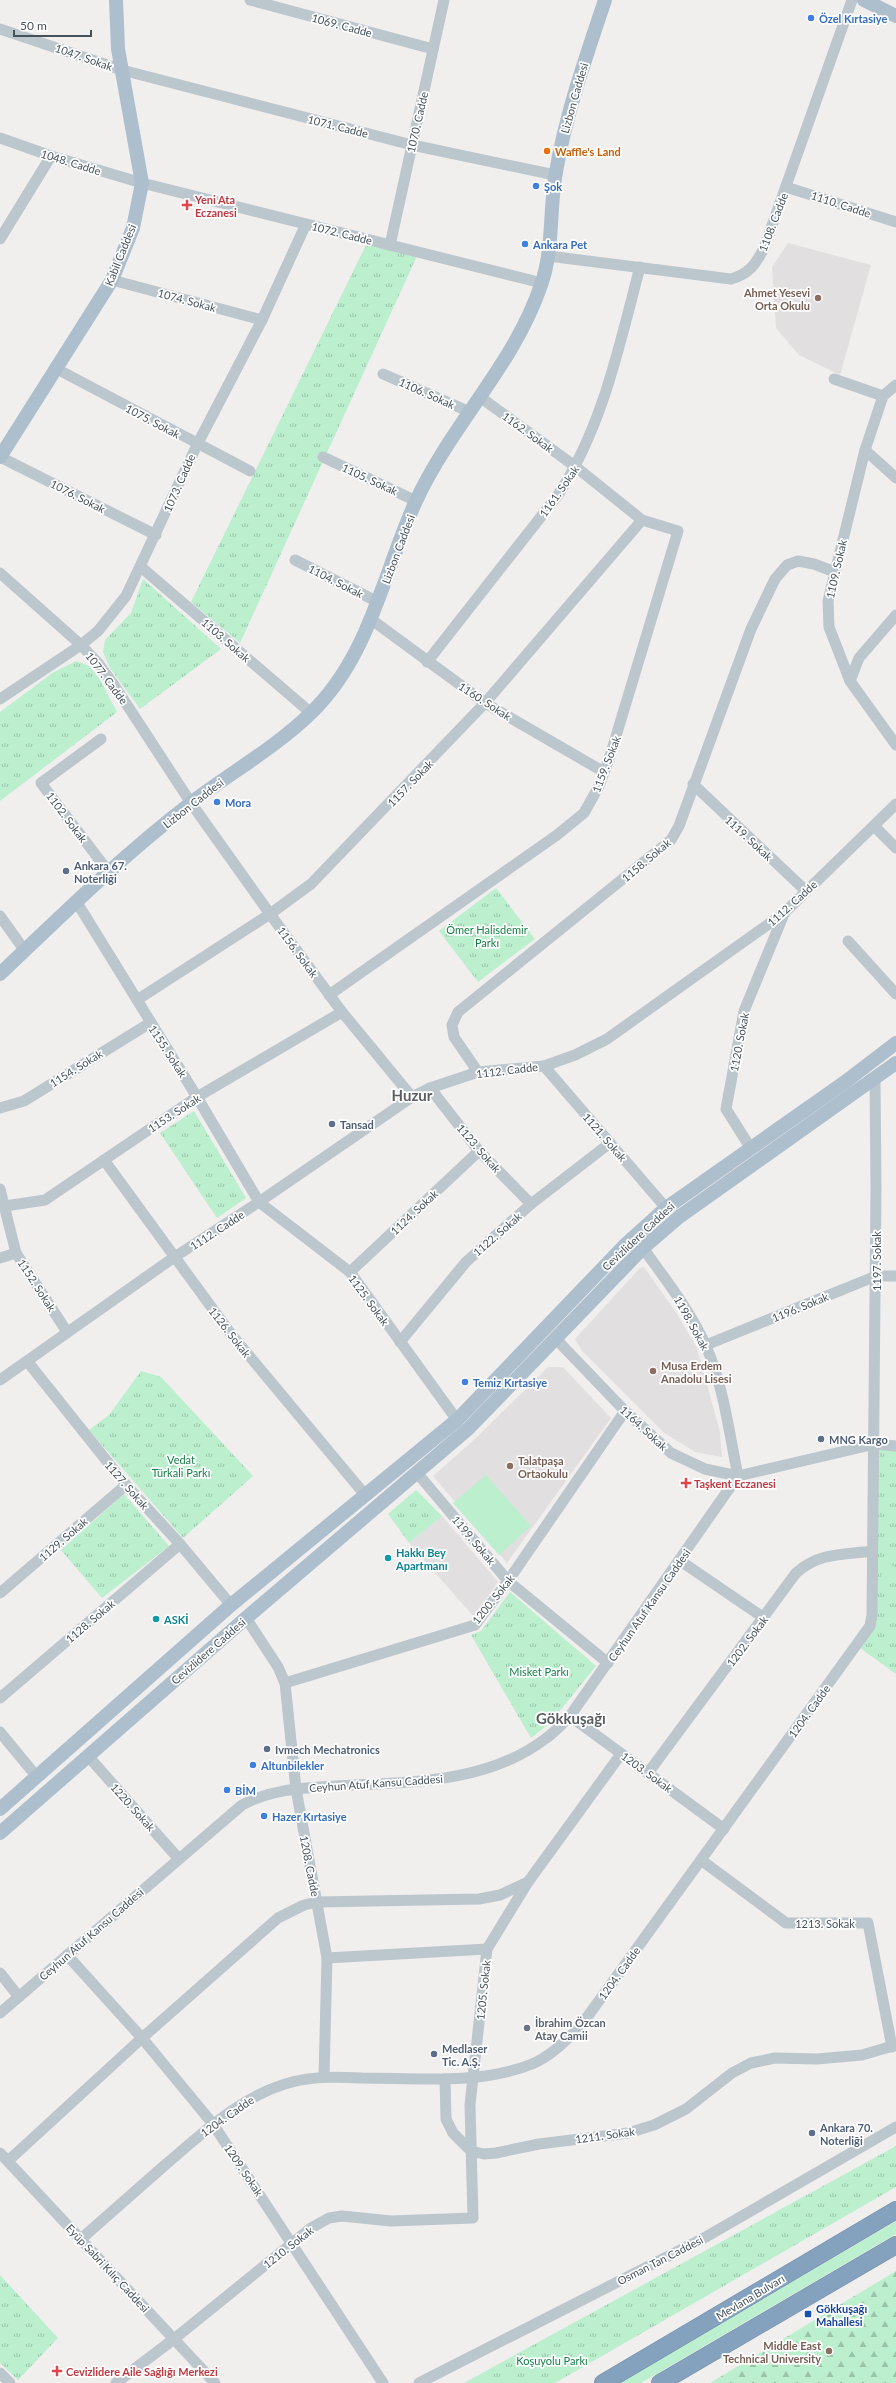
<svg xmlns="http://www.w3.org/2000/svg" width="896" height="2383" font-family="Lato,sans-serif">
	<style>
		.education { fill: #e2dfe0 }
		.grass { fill: url(#grass-tufts) }
		.forest { fill: url(#forest-firs) }
		.garden { fill: #bbefce }
		.lines { fill: none; stroke-linecap: round; stroke-linejoin: round }
		.highway-casing { stroke: #708daa; stroke-width: 18 }
		.minor { stroke: #bcc6cd; stroke-width: 11 }
		.major { stroke: #adbecd; stroke-width: 14 }
		.highway { stroke: #84a2be; stroke-width: 17 }
		.shop-dot { fill: #3f7fe0; stroke: #fff; stroke-width: 1.5 }
		.food-dot { fill: #e8710a; stroke: #fff; stroke-width: 1.5 }
		.health-dot { fill: #e0444e; stroke: #fff; stroke-width: 1.5 }
		.education-dot { fill: #8d6e63; stroke: #fff; stroke-width: 1.5 }
		.service-dot { fill: #5c6f8a; stroke: #fff; stroke-width: 1.5 }
		.culture-dot { fill: #0f9aa8; stroke: #fff; stroke-width: 1.5 }
		.worship-dot { fill: #6b7280; stroke: #fff; stroke-width: 1.5 }
		.transit-dot { fill: #1a4fb4; stroke: #fff; stroke-width: 1.5 }
		.labels { text-anchor: middle; dominant-baseline: central; stroke-width: 3.5; stroke-linejoin: round; paint-order: stroke }
		.shop-label { font-size: 11px; font-weight: bold; fill: #366cbe; stroke: #fff; text-anchor: start }
		.street-label { font-size: 11px; fill: #46525b; stroke: #fff }
		.food-label { font-size: 11px; font-weight: bold; fill: #c56008; stroke: #fff; text-anchor: start }
		.health-label { font-size: 11px; font-weight: bold; fill: #be3a42; stroke: #fff; text-anchor: start }
		.education-label { font-size: 11px; font-weight: bold; fill: #785e54; stroke: #fff; text-anchor: end }
		.service-label { font-size: 11px; font-weight: bold; fill: #4e5e75; stroke: #fff; text-anchor: start }
		.park-label { font-size: 11px; fill: #157e47; stroke: #fff }
		.culture-label { font-size: 11px; font-weight: bold; fill: #0d838f; stroke: #fff; text-anchor: start }
		.worship-label { font-size: 11px; font-weight: bold; fill: #5b616d; stroke: #fff; text-anchor: start }
		.transit-label { font-size: 11px; font-weight: bold; fill: #164399; stroke: #fff; text-anchor: start }
		.district-label { font-size: 15px; font-weight: bold; fill: #5a5e63; stroke: #fff }
	</style>
	<defs>
		<pattern id="grass-tufts" width="24" height="20" patternUnits="userSpaceOnUse"><rect width="24" height="20" fill="#bbefce"/><path d="M3 7l-1-3M5 7V3M7 7l1-3M15 17l-1-3M17 17v-4M19 17l1-3" fill="none" stroke="#9ac4aa"/></pattern>
		<pattern id="forest-firs" width="22" height="20" patternUnits="userSpaceOnUse"><rect width="22" height="20" fill="#bbefce"/><path d="M5 1l3.5 6h-7zM16 11l3.5 6h-7z" fill="#9ac4aa"/></pattern>
	</defs>
	<rect width="100%" height="100%" fill="#f1eeee"/>
	<!-- education -->
	<g class="education">
		<polygon points="788,243 871,265 840,375 799,355 776,328 772,267"/>
		<polygon points="644,1267 677,1314 697,1348 720,1432 722,1457 695,1452 663,1432 582,1351 575,1339 640,1268"/>
		<polygon points="548,1367 563,1367 611,1418 507,1563 433,1476 476,1438"/>
		<polygon points="442,1516 498,1582 474,1617 409,1543"/>
	</g>
	<!-- grass -->
	<g class="grass">
		<polygon points="367,243 417,256 240,643 191,602"/>
		<polygon points="143,579 221,649 140,709 110,668 103,652 105,640 131,613"/>
		<polygon points="76,661 89,666 99,678 117,712 0,801 0,712 54,672"/>
		<polygon points="496,888 535,939 478,982 439,931"/>
		<polygon points="194,1111 246,1198 217,1218 160,1133"/>
		<polygon points="141,1371 161,1377 253,1476 183,1538 89,1430 109,1415"/>
		<polygon points="875,1444 896,1446 896,1674 856,1645 870,1626"/>
		<polygon points="416,1490 442,1516 409,1543 388,1514"/>
		<polygon points="124,1494 169,1546 102,1598 61,1550"/>
		<polygon points="510,1592 596,1666 550,1723 531,1738 471,1635 481,1631"/>
		<polygon points="896,2146 896,2187 555,2383 464,2383"/>
		<polygon points="0,2275 58,2338 18,2380 0,2363"/>
	</g>
	<!-- forest -->
	<polygon class="forest" points="896,2271 896,2383 710,2383"/>
	<!-- garden -->
	<g class="garden">
		<polygon points="486,1475 531,1526 499,1555 453,1503"/>
		<polygon points="882,1559 896,1568 896,1578 881,1588"/>
		<polygon points="896,2221 896,2234 865,2252 641,2383 620,2383"/>
	</g>
	<g class="lines">
		<defs>
			<g id="highway">
				<polyline points="603,2383 896,2210"/>
				<polyline points="660,2383 896,2245"/>
			</g>
		</defs>
		<!-- highway casing -->
		<use href="#highway" class="highway-casing"/>
		<!-- minor -->
		<g class="minor">
			<polyline points="250,0 433,49"/>
			<polyline points="0,29 122,70 412,145 555,175"/>
			<polyline points="0,138 51,156 142,183 542,283"/>
			<polyline points="786,187 896,222"/>
			<polyline points="0,239 51,156"/>
			<polyline points="390,245 444,0"/>
			<path d="M548,256L731,279C749,274 756,264 764,248L852,0"/>
			<polyline points="112,280 262,320"/>
			<polyline points="57,369 250,471"/>
			<polyline points="383,374 470,412"/>
			<polyline points="834,379 883,396"/>
			<polyline points="896,385 883,396 865,450 828,601 829,627 850,681 896,745"/>
			<polyline points="865,450 896,478"/>
			<polyline points="0,457 156,535"/>
			<polyline points="323,457 416,501"/>
			<polyline points="295,560 378,602"/>
			<polyline points="141,567 311,713"/>
			<polyline points="0,573 81,645 98,663 114,685 191,803 270,914 342,1012 412,1097"/>
			<polyline points="372,620 485,703 604,772"/>
			<path d="M427,662L558,495C603,426 619,346 640,267"/>
			<polyline points="850,681 859,658 896,615"/>
			<polyline points="0,699 81,645 98,631 126,596 197,445 262,320 306,224"/>
			<polyline points="101,739 41,783 108,871"/>
			<polyline points="693,784 806,891"/>
			<polyline points="874,826 896,848"/>
			<polyline points="76,901 197,1097 259,1202 350,1272 457,1420"/>
			<polyline points="0,916 25,951"/>
			<polyline points="848,941 896,994"/>
			<polyline points="329,995 557,835 584,813 599,786 610,756 678,531 642,520 576,467 480,397"/>
			<polyline points="137,1000 270,914 311,884 485,703 642,520"/>
			<polyline points="544,1066 666,1208"/>
			<polyline points="478,1072 454,1037 452,1025 458,1012 671,840 679,826 751,629 775,579 787,565 798,561 814,564 835,572"/>
			<polyline points="430,1088 479,1151 531,1204"/>
			<polyline points="0,1108 24,1101 150,1023"/>
			<polyline points="750,1147 726,1109 744,1011 784,914"/>
			<polyline points="104,1160 231,1334 366,1496"/>
			<polyline points="0,1189 16,1253 67,1332"/>
			<polyline points="5,1206 45,1200 197,1097 342,1012"/>
			<polyline points="0,1258 16,1253"/>
			<polyline points="350,1272 479,1151"/>
			<polyline points="556,1339 625,1411 671,1453 705,1469 738,1476 875,1444 896,1446"/>
			<polyline points="400,1342 466,1262 531,1204 610,1143"/>
			<polyline points="706,1345 876,1276 896,1276"/>
			<polyline points="27,1361 126,1485 180,1544 231,1605"/>
			<polyline points="0,1380 173,1258 259,1202 412,1097 430,1088 478,1072 544,1066 575,1055 607,1039 784,913 896,804"/>
			<polyline points="418,1474 508,1581 608,1663"/>
			<polyline points="679,1560 764,1618"/>
			<polyline points="0,1593 126,1485"/>
			<polyline points="246,1618 278,1667 285,1683 296,1789 327,1958 324,2077"/>
			<polyline points="285,1683 475,1625 508,1581 625,1411"/>
			<polyline points="0,1698 180,1544"/>
			<polyline points="570,1716 724,1829"/>
			<polyline points="0,1732 37,1777"/>
			<polyline points="88,1756 178,1858"/>
			<path d="M648,1773L796,1573C819,1552 843,1555 872,1551"/>
			<polyline points="701,1860 786,1923 868,1923 892,2047"/>
			<polyline points="67,1955 142,2038 213,2124 383,2383"/>
			<polyline points="327,1958 487,1949"/>
			<polyline points="0,1973 19,1997"/>
			<path d="M0,2013L242,1805C272,1789 303,1788 336,1786C407,1782 486,1784 545,1739C554,1733 562,1724 570,1716L738,1476C729,1433 724,1387 706,1346C690,1310 665,1279 643,1248"/>
			<polyline points="445,2079 446,2119 453,2133 471,2151 484,2154 496,2153 539,2144 628,2133 654,2125 686,2109 732,2073 751,2063 775,2058 817,2059 862,2055 896,2045"/>
			<polyline points="0,2153 215,2383"/>
			<polyline points="8,2161 142,2038 278,1918 304,1905 317,1902 479,1899 500,1895 528,1882"/>
			<path d="M81,2239C109,2214 137,2190 165,2165C204,2132 242,2095 292,2082C315,2076 339,2077 362,2078C417,2078 480,2085 532,2064C551,2056 565,2041 580,2027L870,1626L872,1615L876,1189L875,1079"/>
			<polyline points="0,2373 10,2383"/>
			<polyline points="116,2383 174,2339 311,2228 329,2218 342,2216 391,2221 473,2218 470,2105 487,1949 528,1882 621,1754"/>
			<polyline points="419,2383 704,2238 896,2127"/>
		</g>
		<!-- major -->
		<g class="major">
			<polyline points="864,0 896,16"/>
			<polyline points="0,457 112,280 133,228 142,183 118,49 116,0"/>
			<path d="M0,974C62,915 123,855 191,803C230,773 275,748 311,713C370,656 383,573 416,501C451,425 514,365 541,285C554,249 549,209 556,172C566,113 586,57 605,0"/>
			<polyline points="0,1809 231,1605 457,1420 624,1246 666,1208 845,1082 896,1043"/>
			<polyline points="0,1833 246,1618 468,1429 643,1248 679,1217 896,1063"/>
		</g>
		<!-- highway -->
		<use href="#highway" class="highway"/>
	</g>
	<!-- markers -->
	<g class="shop-dot">
		<circle cx="811" cy="18" r="4"/>
		<circle cx="536" cy="186" r="4"/>
		<circle cx="525" cy="244" r="4"/>
		<circle cx="217" cy="802" r="4"/>
		<circle cx="465" cy="1382" r="4"/>
		<circle cx="253" cy="1765" r="4"/>
		<circle cx="227" cy="1790" r="4"/>
		<circle cx="264" cy="1816" r="4"/>
	</g>
	<circle class="food-dot" cx="547" cy="151" r="4"/>
	<g class="health-dot">
		<path d="M185 199h4v4h4v4h-4v4h-4v-4h-4v-4h4z"/>
		<path d="M684 1477h4v4h4v4h-4v4h-4v-4h-4v-4h4z"/>
		<path d="M55 2365h4v4h4v4h-4v4h-4v-4h-4v-4h4z"/>
	</g>
	<g class="education-dot">
		<circle cx="818" cy="298" r="4"/>
		<circle cx="653" cy="1371" r="4"/>
		<circle cx="510" cy="1466" r="4"/>
		<circle cx="829" cy="2351" r="4"/>
	</g>
	<g class="service-dot">
		<circle cx="66" cy="871" r="4"/>
		<circle cx="332" cy="1124" r="4"/>
		<circle cx="821" cy="1439" r="4"/>
		<circle cx="267" cy="1749" r="4"/>
		<circle cx="434" cy="2054" r="4"/>
		<circle cx="812" cy="2133" r="4"/>
	</g>
	<g class="culture-dot">
		<circle cx="388" cy="1558" r="4"/>
		<circle cx="156" cy="1619" r="4"/>
	</g>
	<circle class="worship-dot" cx="527" cy="2028" r="4"/>
	<rect class="transit-dot" x="804" y="2310" width="8" height="8" rx="2"/>
	<g class="labels">
		<!-- shop labels -->
		<g class="shop-label">
			<text x="819" y="18">Özel Kırtasiye</text>
			<text x="544" y="186">Şok</text>
			<text x="533" y="244">Ankara Pet</text>
			<text x="225" y="802">Mora</text>
			<text x="473" y="1382">Temiz Kırtasiye</text>
			<text x="261" y="1765">Altunbilekler</text>
			<text x="235" y="1790">BİM</text>
			<text x="272" y="1816">Hazer Kırtasiye</text>
		</g>
		<!-- street labels -->
		<g class="street-label">
			<text transform="translate(342 25) rotate(15)">1069. Cadde</text>
			<text transform="translate(84 57) rotate(19)">1047. Sokak</text>
			<text transform="translate(574 98) rotate(-74)">Lizbon Caddesi</text>
			<text transform="translate(417 122) rotate(-77)">1070. Cadde</text>
			<text transform="translate(338 126) rotate(14)">1071. Cadde</text>
			<text transform="translate(71 162) rotate(17)">1048. Cadde</text>
			<text transform="translate(841 204) rotate(18)">1110. Cadde</text>
			<text transform="translate(773 222) rotate(-69)">1108. Cadde</text>
			<text transform="translate(342 233) rotate(14)">1072. Cadde</text>
			<text transform="translate(120 255) rotate(-68)">Kabil Caddesi</text>
			<text transform="translate(187 300) rotate(15)">1074. Sokak</text>
			<text transform="translate(427 393) rotate(24)">1106. Sokak</text>
			<text transform="translate(153 421) rotate(28)">1075. Sokak</text>
			<text transform="translate(528 432) rotate(36)">1162. Sokak</text>
			<text transform="translate(370 479) rotate(25)">1105. Sokak</text>
			<text transform="translate(179 483) rotate(-66)">1073. Cadde</text>
			<text transform="translate(559 491) rotate(-55)">1161. Sokak</text>
			<text transform="translate(78 496) rotate(27)">1076. Sokak</text>
			<text transform="translate(398 549) rotate(-69)">Lizbon Caddesi</text>
			<text transform="translate(836 569) rotate(-77)">1109. Sokak</text>
			<text transform="translate(336 581) rotate(27)">1104. Sokak</text>
			<text transform="translate(226 640) rotate(41)">1103. Sokak</text>
			<text transform="translate(107 678) rotate(53)">1077. Cadde</text>
			<text transform="translate(485 701) rotate(33)">1160. Sokak</text>
			<text transform="translate(606 764) rotate(-69)">1159. Sokak</text>
			<text transform="translate(410 783) rotate(-46)">1157. Sokak</text>
			<text transform="translate(193 803) rotate(-38)">Lizbon Caddesi</text>
			<text transform="translate(67 817) rotate(53)">1102. Sokak</text>
			<text transform="translate(749 838) rotate(43)">1119. Sokak</text>
			<text transform="translate(646 860) rotate(-40)">1158. Sokak</text>
			<text transform="translate(792 903) rotate(-42)">1112. Cadde</text>
			<text transform="translate(298 952) rotate(54)">1156. Sokak</text>
			<text transform="translate(739 1042) rotate(-79)">1120. Sokak</text>
			<text transform="translate(168 1051) rotate(57)">1155. Sokak</text>
			<text transform="translate(76 1068) rotate(-32)">1154. Sokak</text>
			<text transform="translate(507 1070) rotate(-7)">1112. Cadde</text>
			<text transform="translate(174 1113) rotate(-33)">1153. Sokak</text>
			<text transform="translate(605 1137) rotate(49)">1121. Sokak</text>
			<text transform="translate(479 1148) rotate(49)">1123. Sokak</text>
			<text transform="translate(414 1212) rotate(-43)">1124. Sokak</text>
			<text transform="translate(217 1230) rotate(-33)">1112. Cadde</text>
			<text transform="translate(497 1234) rotate(-41)">1122. Sokak</text>
			<text transform="translate(638 1236) rotate(-43)">Cevizlidere Caddesi</text>
			<text transform="translate(876 1261) rotate(-90)">1197. Sokak</text>
			<text transform="translate(37 1285) rotate(57)">1152. Sokak</text>
			<text transform="translate(369 1300) rotate(54)">1125. Sokak</text>
			<text transform="translate(800 1307) rotate(-22)">1196. Sokak</text>
			<text transform="translate(692 1323) rotate(61)">1198. Sokak</text>
			<text transform="translate(230 1332) rotate(52)">1126. Sokak</text>
			<text transform="translate(644 1428) rotate(43)">1164. Sokak</text>
			<text transform="translate(127 1485) rotate(49)">1127. Sokak</text>
			<text transform="translate(63 1539) rotate(-41)">1129. Sokak</text>
			<text transform="translate(474 1540) rotate(50)">1199. Sokak</text>
			<text transform="translate(493 1599) rotate(-51)">1200. Sokak</text>
			<text transform="translate(649 1605) rotate(-55)">Ceyhun Atuf Kansu Caddesi</text>
			<text transform="translate(90 1621) rotate(-40)">1128. Sokak</text>
			<text transform="translate(747 1641) rotate(-53)">1202. Sokak</text>
			<text transform="translate(208 1651) rotate(-41)">Cevizlidere Caddesi</text>
			<text transform="translate(809 1711) rotate(-54)">1204. Cadde</text>
			<text transform="translate(647 1772) rotate(36)">1203. Sokak</text>
			<text transform="translate(376 1783) rotate(-4)">Ceyhun Atuf Kansu Caddesi</text>
			<text transform="translate(133 1807) rotate(48)">1220. Sokak</text>
			<text transform="translate(310 1866) rotate(79)">1208. Cadde</text>
			<text x="825" y="1923">1213. Sokak</text>
			<text transform="translate(91 1934) rotate(-41)">Ceyhun Atuf Kansu Caddesi</text>
			<text transform="translate(619 1973) rotate(-54)">1204. Cadde</text>
			<text transform="translate(483 1990) rotate(-84)">1205. Sokak</text>
			<text transform="translate(227 2116) rotate(-35)">1204. Cadde</text>
			<text transform="translate(605 2135) rotate(-8)">1211. Sokak</text>
			<text transform="translate(244 2170) rotate(56)">1209. Sokak</text>
			<text transform="translate(288 2247) rotate(-38)">1210. Sokak</text>
			<text transform="translate(660 2260) rotate(-27)">Osman Tan Caddesi</text>
			<text transform="translate(108 2268) rotate(47)">Eyüp Sabri Kılıç Caddesi</text>
			<text transform="translate(750 2297) rotate(-31)">Mevlana Bulvarı</text>
		</g>
		<!-- food labels -->
		<g class="food-label">
			<text x="555" y="151">Waffle's Land</text>
		</g>
		<!-- health labels -->
		<g class="health-label">
			<text x="195" y="199">Yeni Ata<tspan x="195" dy="13">Eczanesi</tspan></text>
			<text x="694" y="1483">Taşkent Eczanesi</text>
			<text x="66" y="2371">Cevizlidere Aile Sağlığı Merkezi</text>
		</g>
		<!-- education labels -->
		<g class="education-label">
			<text x="810" y="292">Ahmet Yesevi<tspan x="810" dy="13">Orta Okulu</tspan></text>
			<text x="661" y="1365" text-anchor="start">Musa Erdem<tspan x="661" dy="13">Anadolu Lisesi</tspan></text>
			<text x="518" y="1460" text-anchor="start">Talatpaşa<tspan x="518" dy="13">Ortaokulu</tspan></text>
			<text x="821" y="2345">Middle East<tspan x="821" dy="13">Technical University</tspan></text>
		</g>
		<!-- service labels -->
		<g class="service-label">
			<text x="74" y="865">Ankara 67.<tspan x="74" dy="13">Noterliği</tspan></text>
			<text x="340" y="1124">Tansad</text>
			<text x="829" y="1439">MNG Kargo</text>
			<text x="275" y="1749">Ivmech Mechatronics</text>
			<text x="442" y="2048">Medlaser<tspan x="442" dy="13">Tic. A.Ş.</tspan></text>
			<text x="820" y="2127">Ankara 70.<tspan x="820" dy="13">Noterliği</tspan></text>
		</g>
		<!-- park labels -->
		<g class="park-label">
			<text x="487" y="929">Ömer Halisdemir<tspan x="487" dy="13">Parkı</tspan></text>
			<text x="181" y="1459">Vedat<tspan x="181" dy="13">Türkali Parkı</tspan></text>
			<text x="539" y="1671">Misket Parkı</text>
			<text x="552" y="2360">Koşuyolu Parkı</text>
		</g>
		<!-- culture labels -->
		<g class="culture-label">
			<text x="396" y="1552">Hakkı Bey<tspan x="396" dy="13">Apartmanı</tspan></text>
			<text x="164" y="1619">ASKİ</text>
		</g>
		<!-- worship labels -->
		<g class="worship-label">
			<text x="535" y="2022">İbrahim Özcan<tspan x="535" dy="13">Atay Camii</tspan></text>
		</g>
		<!-- transit labels -->
		<g class="transit-label">
			<text x="816" y="2308">Gökkuşağı<tspan x="816" dy="13">Mahallesi</tspan></text>
		</g>
		<!-- district labels -->
		<g class="district-label">
			<text x="412" y="1095">Huzur</text>
			<text x="571" y="1718">Gökkuşağı</text>
		</g>
	</g>
	<!-- scale -->
	<path d="M14 30v6h77v-6" fill="none" stroke="#46525b" stroke-width="2"/>
	<text x="20" y="30" font-size="12" fill="#46525b" stroke="#ffffff" stroke-width="3" paint-order="stroke">50 m</text>
</svg>
